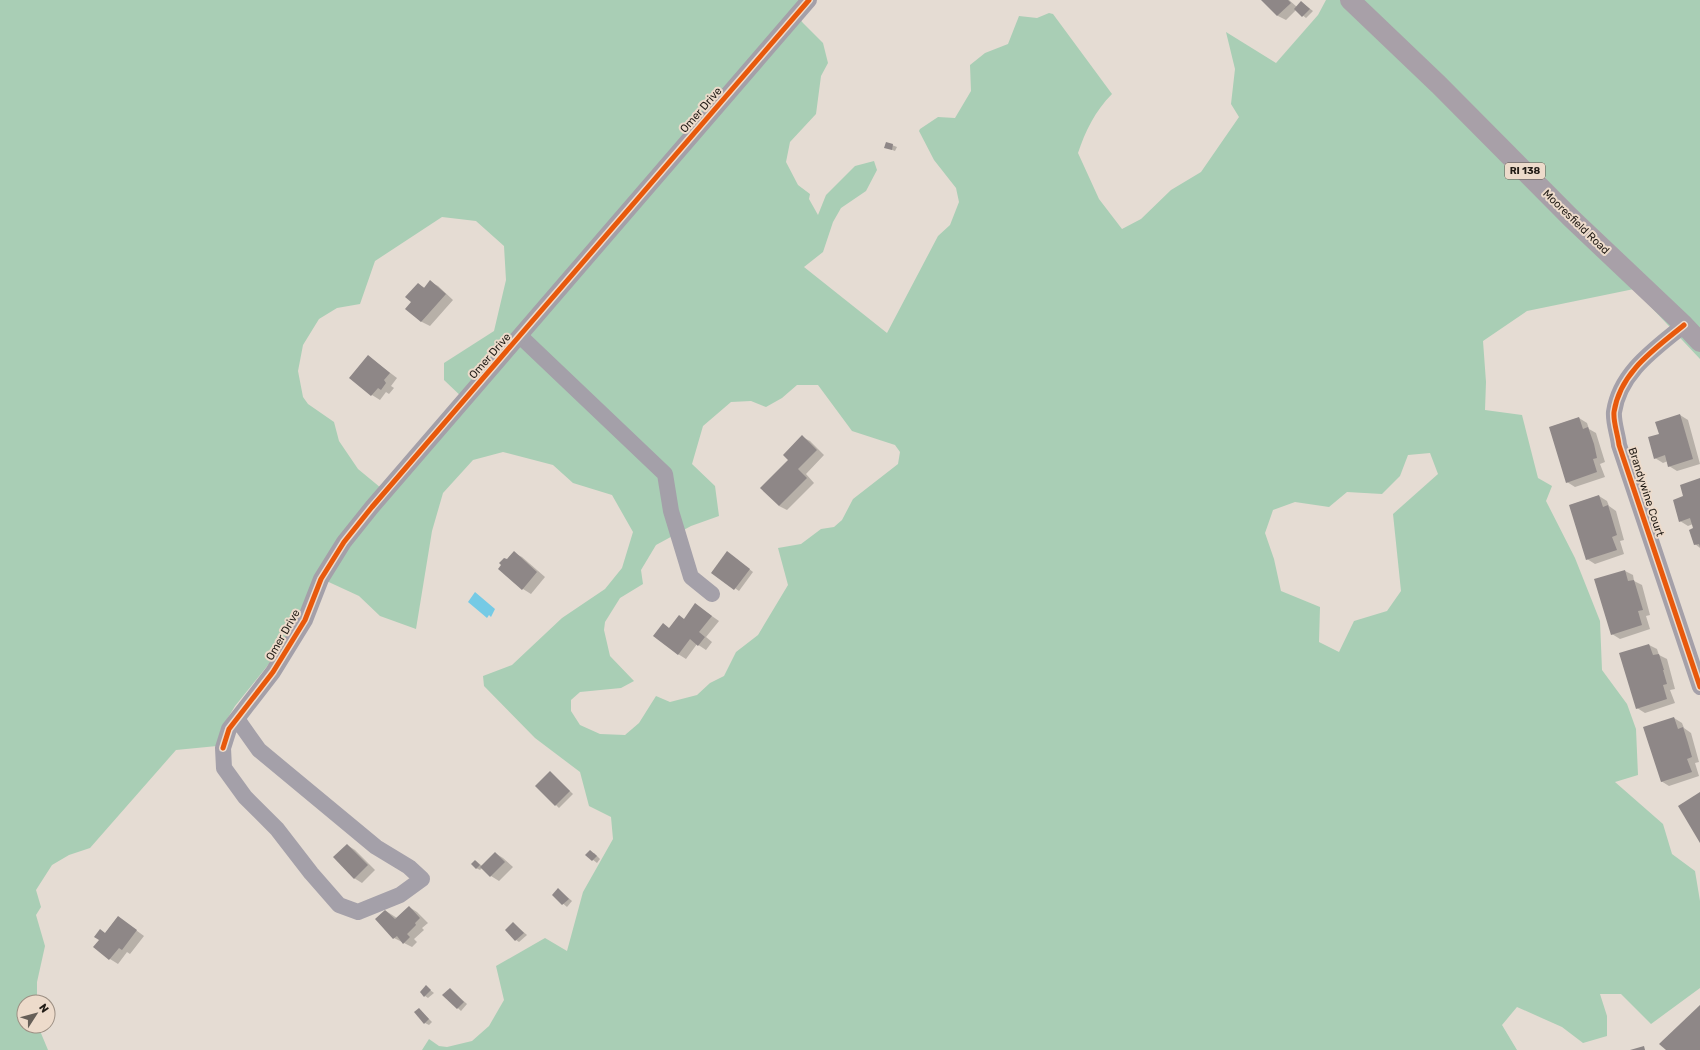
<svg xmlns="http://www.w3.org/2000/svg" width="1700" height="1050" font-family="Rubik,sans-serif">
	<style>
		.green { fill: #a9ceb5; fill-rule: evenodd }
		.water { fill: #75cae5 }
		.shadow { fill: #0003 }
		.building { fill: #8e8787 }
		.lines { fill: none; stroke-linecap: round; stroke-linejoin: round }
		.minor { stroke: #a4a0a9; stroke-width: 16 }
		.major { stroke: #a8a0a8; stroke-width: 20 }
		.cycleway-casing { stroke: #eddbcb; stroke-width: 8 }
		.cycleway { stroke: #e8590c; stroke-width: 5 }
		.labels { text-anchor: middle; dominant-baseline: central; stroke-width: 4; stroke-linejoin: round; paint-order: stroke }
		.shield { fill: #eddbcb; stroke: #5f554c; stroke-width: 1 }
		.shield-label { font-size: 10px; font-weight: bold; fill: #221c16 }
		.street-label { font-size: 11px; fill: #221c16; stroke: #eddbcb }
	</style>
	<rect width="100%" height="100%" fill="#e5dcd3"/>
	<!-- green -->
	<path class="green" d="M0,0H810L797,16L803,23L823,43L828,63L821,76L816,114L790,142L786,162L798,185L810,194L809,199L818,215L826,195L855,166L874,161L877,170L866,191L841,208L833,222L823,252L804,267L887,333L938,236L950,225L959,202L956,188L934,160L919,131L920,129L938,117L955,118L971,91L970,65L985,53L1008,44L1019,16L1037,18L1049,13L1053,14L1112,94C1095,111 1085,132 1078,153L1099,199L1122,229L1141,219L1171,190L1201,172L1239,117L1231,104L1235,69L1226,32L1276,63L1318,15L1326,0H1700V359L1634,289L1527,311L1483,341L1486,382L1485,410L1522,415L1538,478L1552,486L1546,501L1575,558L1600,621L1602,670L1627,704L1636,729L1638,775L1615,782L1663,824L1672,854L1695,871L1700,901V988L1651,1024L1621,994H1600L1607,1016V1036L1583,1043L1562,1027L1517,1007L1502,1025L1517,1050H422L429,1039L439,1046L447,1047L472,1041L489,1026L504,1000L496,966L545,938L567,951L583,892L613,839L611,817L589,806L580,772L535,738L484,686L483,676L512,665L562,618L605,589L622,568L633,532L612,495L573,483L553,465L503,452L473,460L443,493L432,531L416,629L380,616L359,596L320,578L298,621L268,665L235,706L221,729L217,746L176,750L90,848L69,855L52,865L36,890L41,907L36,915L45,946L37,982V1002H24V1026H38L48,1050H0ZM442,217L476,221L504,246L506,280L494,331L444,363V380L465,400L381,488L358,469L339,441L334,422L308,404L303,397L298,371L303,345L319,319L337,308L360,304L375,261ZM797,385H818L852,431L895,445L900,452L898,464L853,499L842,520L834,527L821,529L801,544L778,548L788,585L758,635L736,652L724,676L710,683L697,695L670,702L656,696L639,723L625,735L600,734L580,725L571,711V700L580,692L621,688L634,681L610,656L604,630L605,622L620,598L643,584L641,570L656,545L691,526L719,516L715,486L692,464L703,426L731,402L751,401L766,407L782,398ZM1430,453L1438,474L1393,514L1401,591L1387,611L1354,621L1339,652L1319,642L1320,607L1281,591L1274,559L1265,533L1273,510L1295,502L1329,507L1347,492L1382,494L1400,476L1408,455Z"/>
	<!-- water -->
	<polygon class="water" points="475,592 495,609 491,617 489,615 487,618 468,602"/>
	<!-- shadow -->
	<g class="shadow">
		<polygon points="1262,0 1289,0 1297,7 1301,2 1313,11 1306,18 1296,10 1286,20 1278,16"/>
		<polygon points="887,143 897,147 895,151 885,147"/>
		<polygon points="430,282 438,286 453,300 430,326 422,322 407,309 412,302 418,284 425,288"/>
		<polygon points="368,356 397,378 391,386 394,388 389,394 386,392 380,400 372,395"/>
		<polygon points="1680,415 1688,420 1700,464 1677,471 1669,466 1668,461 1663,463 1655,458 1661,435"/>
		<polygon points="1579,418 1587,423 1589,429 1596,433 1605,462 1600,464 1605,477 1575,487 1567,482"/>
		<polygon points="802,437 810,441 824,455 806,474 814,483 787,510 779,506 790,460"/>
		<polygon points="1700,479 1700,548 1695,544 1693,524 1688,526 1680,521 1685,497"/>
		<polygon points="1599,496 1607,501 1609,506 1616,511 1624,540 1620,541 1624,554 1595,564 1587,559"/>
		<polygon points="514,553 522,557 545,577 531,594 523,589 503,565"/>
		<polygon points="731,555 753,572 739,591 712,572"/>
		<polygon points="1625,571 1633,575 1634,581 1642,585 1650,615 1646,616 1650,629 1620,639 1612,634"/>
		<polygon points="696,605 719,621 706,637 712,642 706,650 697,644 686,659 678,654 670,629 685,619"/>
		<polygon points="1649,645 1657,649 1659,655 1667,659 1675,689 1670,690 1675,703 1645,713 1637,708 1620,654"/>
		<polygon points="1674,718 1682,723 1684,728 1691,733 1699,762 1695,763 1699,776 1669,786 1661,781"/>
		<polygon points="550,772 573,794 559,808 536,786"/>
		<polygon points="347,845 355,850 375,870 362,883 354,878"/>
		<polygon points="495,853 503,858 513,867 499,881 491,876 482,868 480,870 476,868 476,861 482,866"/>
		<polygon points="594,853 600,859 597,863 587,855"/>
		<polygon points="558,889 572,901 567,907 553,895"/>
		<polygon points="409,907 417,912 428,923 422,928 424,930 414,939 417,942 412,947 394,938 386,911 397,918"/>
		<polygon points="118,917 144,936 130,954 127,952 118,964 110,959 100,940"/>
		<polygon points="513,923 527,935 519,942 516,940"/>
		<polygon points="426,987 434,993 428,998 425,996"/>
		<polygon points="450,989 467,1004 461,1011 444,995"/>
		<polygon points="419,1009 432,1022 429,1025 425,1023"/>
	</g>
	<!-- building -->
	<g class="building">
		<polygon points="1261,0 1288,0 1291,3 1277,16"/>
		<polygon points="1301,1 1310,9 1302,17 1294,9"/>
		<polygon points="886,142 893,144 892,150 884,148"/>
		<polygon points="430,280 446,294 421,322 405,309 411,302 405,297 418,283 424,288"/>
		<polygon points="368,355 390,373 384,380 386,383 381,390 378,388 371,396 349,378"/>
		<polygon points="1680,414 1693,459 1668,467 1665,455 1654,459 1648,437 1659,434 1655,422"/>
		<polygon points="1579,417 1583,429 1588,427 1594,444 1597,458 1593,459 1597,472 1566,483 1549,427"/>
		<polygon points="802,435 817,450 798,469 807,478 779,506 760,488 788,460 783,455"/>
		<polygon points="1700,478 1700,547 1699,544 1694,545 1689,530 1693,528 1690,518 1679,522 1673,500 1683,496 1680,485"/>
		<polygon points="1599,495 1603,507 1608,505 1617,535 1612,537 1617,550 1586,560 1569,505"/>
		<polygon points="514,551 537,572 522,590 498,569 501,565 499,563 504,558 507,559"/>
		<polygon points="727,551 750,569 734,590 711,573"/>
		<polygon points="1625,570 1628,581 1634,580 1643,610 1638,611 1642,625 1611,635 1594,579"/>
		<polygon points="695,603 712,616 699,632 705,637 698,646 690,639 678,655 653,636 663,623 669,628 679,615 684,619"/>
		<polygon points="1649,644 1653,655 1659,654 1664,670 1663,670 1667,684 1663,685 1667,699 1636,709 1619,653"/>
		<polygon points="1674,717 1678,729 1683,727 1688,743 1692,757 1687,759 1692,772 1661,782 1643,727"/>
		<polygon points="550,771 570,791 555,806 535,786"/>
		<polygon points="1700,792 1700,843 1678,806"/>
		<polygon points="347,844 368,865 354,879 333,857"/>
		<polygon points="590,850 597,856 592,861 585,855"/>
		<polygon points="495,852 505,862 490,877 480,867"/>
		<polygon points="475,860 480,865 476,869 471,864"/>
		<polygon points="558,888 569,899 562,905 552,895"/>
		<polygon points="409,906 420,918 415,923 416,925 407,934 410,937 403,944 397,936 393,939 375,919 385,910 395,919"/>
		<polygon points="118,916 137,930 122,950 119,948 109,960 93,947 99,940 94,937 100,929 105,933"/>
		<polygon points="513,922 524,933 515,941 505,930"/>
		<polygon points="426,985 431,990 424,997 420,992"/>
		<polygon points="450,988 464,1002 457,1009 442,995"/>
		<polygon points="1700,1005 1700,1050 1666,1050 1659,1044"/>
		<polygon points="419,1008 429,1019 424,1024 414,1012"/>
		<polygon points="1644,1046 1645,1050 1630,1050"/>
	</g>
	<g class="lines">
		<!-- minor -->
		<g class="minor">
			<path d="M1684,325C1655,349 1620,372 1614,412C1613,422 1618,435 1619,445L1700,687"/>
			<polyline points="520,336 665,474 671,511 691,577 712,594"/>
			<polyline points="237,719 259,750 376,847 409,867 422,879 400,895 358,912 339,905 311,873 277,829 245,797 224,768 223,748 229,729 273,672 305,620 321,579 344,542 372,507 809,0"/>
		</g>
		<!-- major -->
		<polyline class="major" points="1350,0 1439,85 1571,218 1684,325 1700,342"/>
		<defs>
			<g id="cycleway">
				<path d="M1684,325C1655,349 1620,372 1614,412C1613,422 1618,435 1619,445L1700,687"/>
				<polyline points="223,748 229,729 273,672 305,620 321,579 344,542 372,507 809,0"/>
			</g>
		</defs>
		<!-- cycleway casing -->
		<use href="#cycleway" class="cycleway-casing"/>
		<!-- cycleway -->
		<use href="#cycleway" class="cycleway"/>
	</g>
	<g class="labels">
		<!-- shield labels -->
		<rect class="shield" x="1505" y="163" width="40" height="16" rx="3"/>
		<g class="shield-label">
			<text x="1525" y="171">RI 138</text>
		</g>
		<!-- street labels -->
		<g class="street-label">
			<text transform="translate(701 110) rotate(-49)">Omer Drive</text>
			<text transform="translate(1576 222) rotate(44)">Mooresfield Road</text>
			<text transform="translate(490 356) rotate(-49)">Omer Drive</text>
			<text transform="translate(1646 492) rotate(72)">Brandywine Court</text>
			<text transform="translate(283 635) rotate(-60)">Omer Drive</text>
		</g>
	</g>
	<!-- north arrow -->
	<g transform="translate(36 1014) rotate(54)"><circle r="19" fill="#eddbcb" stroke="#9c8f83"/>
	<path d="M0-3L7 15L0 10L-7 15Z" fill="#665f58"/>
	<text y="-6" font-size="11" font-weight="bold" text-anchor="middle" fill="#221c16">N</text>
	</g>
</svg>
